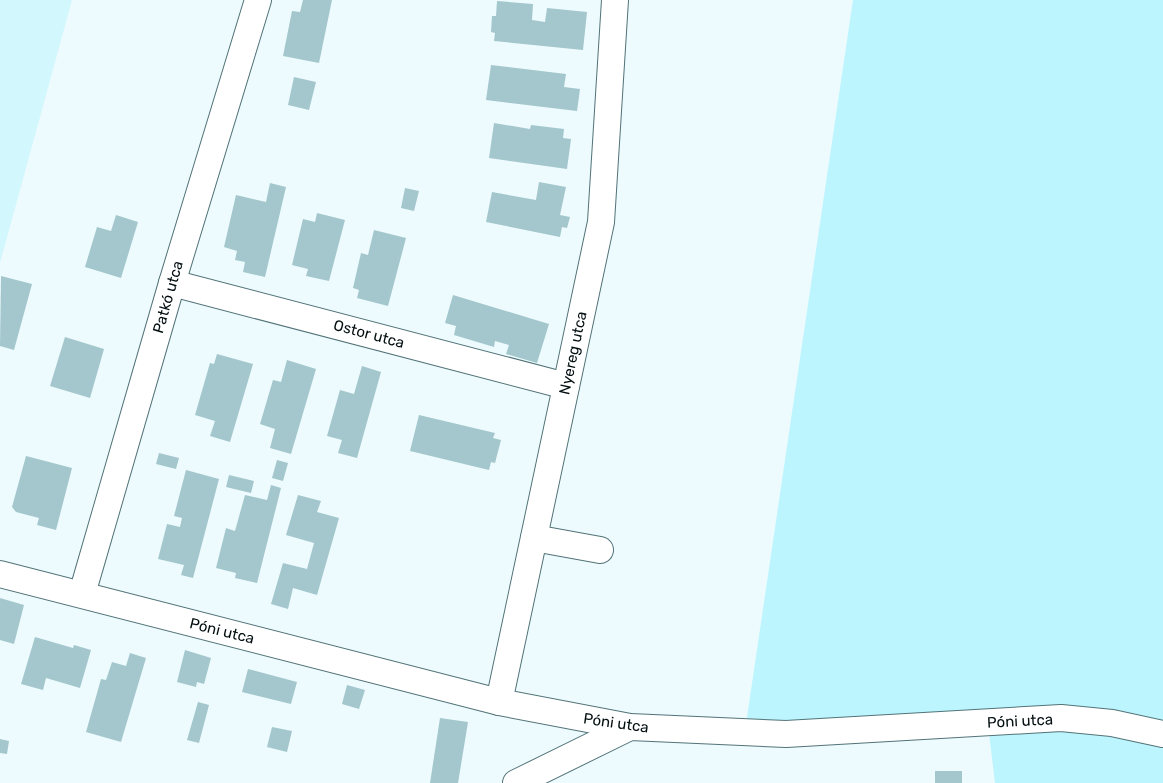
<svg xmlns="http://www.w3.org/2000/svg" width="1163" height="783" font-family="Rubik,sans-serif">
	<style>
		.built { fill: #d2f7fc }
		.green { fill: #bcf5fd }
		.building { fill: #a3c7cc }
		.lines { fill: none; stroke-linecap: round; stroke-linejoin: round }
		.street-casing { stroke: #527378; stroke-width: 28 }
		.street { stroke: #fff; stroke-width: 26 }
		.labels { text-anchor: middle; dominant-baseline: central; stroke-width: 4; stroke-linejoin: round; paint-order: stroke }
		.street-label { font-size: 15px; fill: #030e10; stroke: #fff }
	</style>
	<rect width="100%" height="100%" fill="#edfbfe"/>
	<!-- built -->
	<polygon class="built" points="0,0 72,0 0,263"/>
	<!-- green -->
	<polygon class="green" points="853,0 1163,0 1163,783 995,783 988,725 746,724"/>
	<!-- building -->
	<g class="building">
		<polygon points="303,0 332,0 319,63 283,56 292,11 300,12"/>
		<polygon points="497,1 533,4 532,20 545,22 547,8 587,12 583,50 494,41 495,33 491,32 492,16 496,16"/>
		<polygon points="491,65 566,74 564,87 580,89 577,111 486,100"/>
		<polygon points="294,77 316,82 309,110 288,105"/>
		<polygon points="494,123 530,129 531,125 564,129 563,138 571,139 567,169 489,158"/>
		<polygon points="539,182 566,187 560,215 570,217 567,228 562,227 560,237 486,222 492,192 536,200"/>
		<polygon points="270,183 286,187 265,277 243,272 245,262 235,260 237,251 224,247 236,195 266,202"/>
		<polygon points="405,188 419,191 414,211 401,208"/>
		<polygon points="317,213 345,220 329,281 306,276 308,269 292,265 303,219 315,222"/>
		<polygon points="116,215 138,222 121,278 85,267 97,227 111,231"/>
		<polygon points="374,230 406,238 388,306 357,298 359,290 353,288 361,253 368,255"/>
		<polygon points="1,276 32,284 14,350 0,346"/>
		<polygon points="453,295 549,324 537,363 506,354 509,345 495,341 494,347 454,335 456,326 445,323"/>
		<polygon points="65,337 104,349 90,398 50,386"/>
		<polygon points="217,354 253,364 230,442 210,436 215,421 195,415 210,363 214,364"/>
		<polygon points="287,360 316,369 291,454 270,448 275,429 260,424 273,380 281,382"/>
		<polygon points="362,366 381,372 357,458 338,453 342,440 327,436 340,390 354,394"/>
		<polygon points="419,415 495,433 493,438 501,440 495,463 491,462 489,470 410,451"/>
		<polygon points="159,453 179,458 176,469 156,464"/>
		<polygon points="26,456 72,468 56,530 37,525 39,518 16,512 12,507"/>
		<polygon points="277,460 288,463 283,481 272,478"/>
		<polygon points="186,470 219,479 193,578 181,575 184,565 158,559 167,524 180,527 182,518 174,516"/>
		<polygon points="229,475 254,481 251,493 226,487"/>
		<polygon points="271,485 281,488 257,583 235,578 236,573 216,568 226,528 235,531 245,495 267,500"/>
		<polygon points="298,495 321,501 317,512 339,518 317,595 293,588 288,609 271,604 283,563 307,569 314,543 286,535"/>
		<polygon points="0,598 24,605 14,644 0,640"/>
		<polygon points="35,637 73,648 74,645 91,650 80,688 46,678 43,690 21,684"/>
		<polygon points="185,650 211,658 204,684 197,682 196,687 177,682"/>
		<polygon points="130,653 146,658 121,742 86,732 101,679 106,680 112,662 126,666"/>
		<polygon points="248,669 297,682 291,704 242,692"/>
		<polygon points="347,685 365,690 359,709 342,704"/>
		<polygon points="198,702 209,705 199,743 187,740"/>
		<polygon points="440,718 468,722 458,783 430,783"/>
		<polygon points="272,727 292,731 287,752 267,747"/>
		<polygon points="0,739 9,741 7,754 0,753"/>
		<rect x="935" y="771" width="27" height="12"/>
	</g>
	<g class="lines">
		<defs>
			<g id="street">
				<polyline points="172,283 566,386"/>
				<polyline points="534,538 600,550"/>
				<polyline points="0,574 499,702 630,727 786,734 1061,718 1112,723 1163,734"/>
				<polyline points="82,594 172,283 258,0"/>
				<polyline points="499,702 601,222 615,0"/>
				<polyline points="516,783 630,727"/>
			</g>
		</defs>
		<!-- street casing -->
		<use href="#street" class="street-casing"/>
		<!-- street -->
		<use href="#street" class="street"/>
	</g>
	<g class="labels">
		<!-- street labels -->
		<g class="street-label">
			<text transform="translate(168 297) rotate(-74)">Patkó utca</text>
			<text transform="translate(369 334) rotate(15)">Ostor utca</text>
			<text transform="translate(573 353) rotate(-78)">Nyereg utca</text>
			<text transform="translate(222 631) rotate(14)">Póni utca</text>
			<text transform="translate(1020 721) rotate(-3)">Póni utca</text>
			<text transform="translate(616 723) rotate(8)">Póni utca</text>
		</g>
	</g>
</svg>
